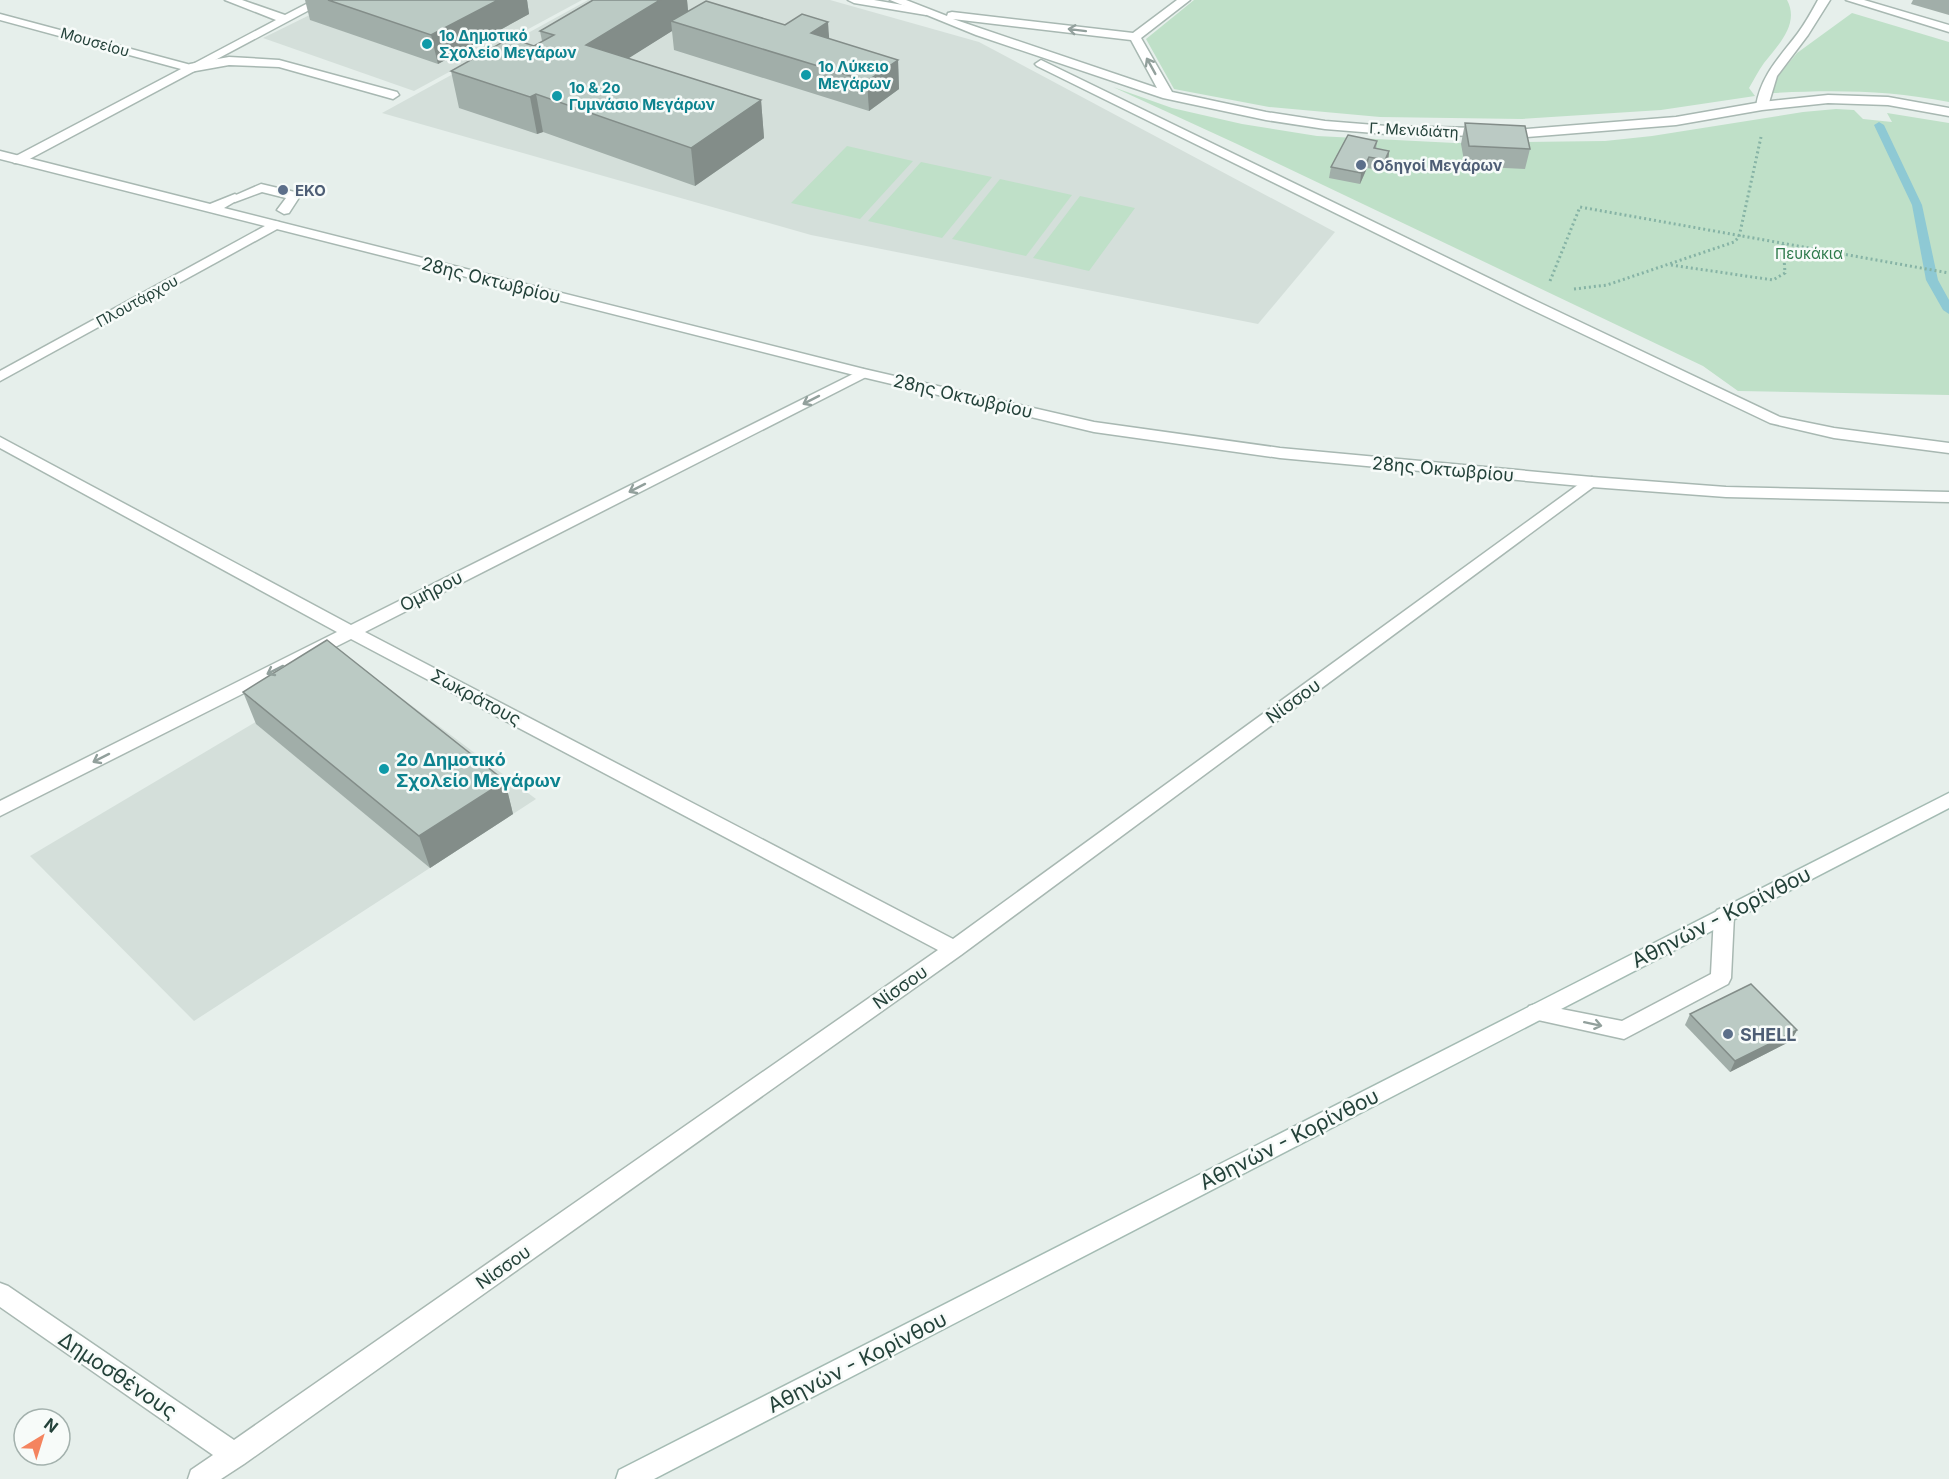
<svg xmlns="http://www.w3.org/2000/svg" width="1949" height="1479" font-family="Inter,sans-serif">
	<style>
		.built { fill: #d4dfda }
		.green { fill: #bfe0c8 }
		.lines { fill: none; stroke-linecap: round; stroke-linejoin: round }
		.stream { fill: #8ec9d4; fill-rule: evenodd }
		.service-casing { stroke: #a8b8b2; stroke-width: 3 }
		.minor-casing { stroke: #a8b8b2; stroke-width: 3 }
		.tertiary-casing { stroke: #a8b8b2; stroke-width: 3 }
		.secondary-casing { stroke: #a4bbb3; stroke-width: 3 }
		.path { stroke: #86b3a5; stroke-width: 3; stroke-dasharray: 2 3; stroke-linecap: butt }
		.service { fill: #fff; fill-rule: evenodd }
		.minor { fill: #fff; fill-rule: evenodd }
		.tertiary { fill: #fff; fill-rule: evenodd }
		.secondary { fill: #fff; fill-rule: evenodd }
		.wall { fill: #a1aea9 }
		.shaded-wall { fill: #838d89 }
		.building { fill: #bbcac4; stroke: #838d89; stroke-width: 1.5 }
		.oneway { stroke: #92a09c }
		.culture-dot { fill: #0f9aa8; stroke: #f7fbf9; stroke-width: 2 }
		.service-dot { fill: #5c6f8a; stroke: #f7fbf9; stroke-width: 2 }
		.labels { text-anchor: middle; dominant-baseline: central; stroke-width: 5; stroke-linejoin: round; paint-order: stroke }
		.far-culture-label { font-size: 15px; font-weight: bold; fill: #0d838f; stroke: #f7fbf9; text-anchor: start }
		.far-street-label { font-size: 15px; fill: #24423a; stroke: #f7fbf9 }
		.far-service-label { font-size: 15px; font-weight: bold; fill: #4e5e75; stroke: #f7fbf9; text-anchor: start }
		.far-park-label { font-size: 15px; fill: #2d7a4b; stroke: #f7fbf9 }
		.street-label { font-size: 18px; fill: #24423a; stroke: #f7fbf9 }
		.culture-label { font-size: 18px; font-weight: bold; fill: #0d838f; stroke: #f7fbf9; text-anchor: start }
		.service-label { font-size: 18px; font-weight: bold; fill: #4e5e75; stroke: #f7fbf9; text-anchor: start }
		.near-street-label { font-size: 21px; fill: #24423a; stroke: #f7fbf9 }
	</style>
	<rect width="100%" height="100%" fill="#e6efeb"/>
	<!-- built -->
	<g class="built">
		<polygon points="340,0 582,0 414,91 263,38"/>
		<polygon points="588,0 830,0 979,42 1335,232 1258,324 811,235 382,113"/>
		<polygon points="355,663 536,799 194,1021 30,856"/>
	</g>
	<!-- green -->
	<g class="green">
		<path d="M1194,0H1787C1800,24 1778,45 1764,63C1758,71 1754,80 1749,88L1755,96L1661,110L1522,119L1380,117L1269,107L1174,89L1146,39Z"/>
		<path d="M1852,13L1949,42V102C1887,90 1834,90 1772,93L1768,88L1797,53Z"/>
		<polygon points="1113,87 1172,108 1242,124 1317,136 1455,143 1605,141 1652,136 1803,112 1836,109 1854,110 1863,119 1892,122 1887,113 1949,123 1949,395 1738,391 1703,366 1237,144"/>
		<polygon points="847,146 913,161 860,219 791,203"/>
		<polygon points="921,162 992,177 942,238 868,221"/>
		<polygon points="1000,179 1072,195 1026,256 952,239"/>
		<polygon points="1080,196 1135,208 1089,271 1033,258"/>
	</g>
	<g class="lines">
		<!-- stream -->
		<polygon class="stream" points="1879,122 1884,125 1922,205 1938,280 1949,300 1949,314 1943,310 1926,280 1912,205 1874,125"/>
		<defs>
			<g id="service">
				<path d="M1818,0H1830L1808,35L1777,76L1768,106L1766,109H1758L1756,106C1761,75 1780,57 1798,33C1806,22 1812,11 1818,0Z"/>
				<polygon points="229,57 279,60 397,92 399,95 393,99 279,67 229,65 190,72 184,68 190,64"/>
				<polygon points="261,184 299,193 300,196 289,213 284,214 277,210 286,198 262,192 235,202 229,198"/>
				<polygon points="1724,907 1731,910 1734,915 1731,978 1728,984 1624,1039 1529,1018 1526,1012 1529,1006 1536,1004 1622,1021 1711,974 1714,915 1717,910"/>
			</g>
			<g id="minor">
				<polygon points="225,0 242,0 285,15 314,0 328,0 22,163 14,163 12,160 14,157 181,69 0,20 0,14 191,65 276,20"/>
				<path d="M890,0H906L947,16L948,13L952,12L1133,33L1177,0H1190L1141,38L1172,92L1266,112L1325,121L1387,126L1527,129L1676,117L1762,102L1828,95L1888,97L1949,108V116L1888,105L1828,103L1762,110L1676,125L1527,137L1387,134L1325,129L1266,120L1163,98L976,35ZM953,19L1131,40L1157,88Z"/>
				<polygon points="1846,0 1864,0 1949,25 1949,32"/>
				<polygon points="1041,60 1536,301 1780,417 1834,428 1949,443 1949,453 1834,438 1770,423 1526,307 1037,66 1035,64"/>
				<polygon points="274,221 279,222 281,225 279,228 0,381 0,371"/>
				<polygon points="863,369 870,373 868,376 365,632 953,939 1586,479 1592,477 1600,482 961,955 244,1464 221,1479 188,1479 191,1470 213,1455 0,1307 0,1283 8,1286 234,1440 938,950 351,639 0,816 0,801 337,632 0,448 0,437 351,625"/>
			</g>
			<g id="tertiary">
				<polygon points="848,0 874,0 926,9 932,12 926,15 854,3"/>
				<polygon points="0,151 210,204 235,194 241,198 224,208 864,369 1094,422 1280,448 1592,477 1726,487 1949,492 1949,502 1726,497 1592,487 1280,458 1094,432 858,376 0,159"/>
			</g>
			<polygon id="secondary" points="1949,793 1949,808 654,1479 616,1479 619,1470"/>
		</defs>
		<!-- service casing -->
		<use href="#service" class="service-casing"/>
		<!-- minor casing -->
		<use href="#minor" class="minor-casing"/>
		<!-- tertiary casing -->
		<use href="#tertiary" class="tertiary-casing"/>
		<!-- secondary casing -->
		<use href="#secondary" class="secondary-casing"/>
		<!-- path -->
		<g class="path">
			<polyline points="1671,265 1773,280 1785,273 1783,244"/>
			<polyline points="1550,281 1580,207 1949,273"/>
			<polyline points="1574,289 1607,285 1734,242 1739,237 1761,137"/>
		</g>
		<!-- service -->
		<use href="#service" class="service"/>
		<!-- minor -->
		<use href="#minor" class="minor"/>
		<!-- tertiary -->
		<use href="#tertiary" class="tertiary"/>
		<!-- secondary -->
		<use href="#secondary" class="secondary"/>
	</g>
	<!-- wall -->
	<g class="wall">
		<polygon points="305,0 527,0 529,14 438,64 310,20"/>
		<polygon points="593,0 687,0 688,11 829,39 898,60 899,89 869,111 674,50 672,31 628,58 761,100 764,138 695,186 543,132 537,134 459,108 451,71 534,46 542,41 540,31"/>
		<polygon points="1913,0 1949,0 1949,15 1911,4"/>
		<polygon points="1465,123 1530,149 1525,169 1465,166 1461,144"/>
		<polygon points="1377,141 1376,149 1389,151 1388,162 1383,171 1367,168 1360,184 1329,178 1331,167"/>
		<polygon points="243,692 505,781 513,814 430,868 256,724"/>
		<polygon points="1690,1014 1797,1030 1791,1041 1730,1072 1685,1025"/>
	</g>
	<!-- shaded-wall -->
	<g class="shaded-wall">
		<polygon points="498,0 527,0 529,14 438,64 431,35"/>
		<polygon points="660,0 687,0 689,21 671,21 672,31 591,82 586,45"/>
		<polygon points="828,22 830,50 811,33"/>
		<polygon points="898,60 899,89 869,111 867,81"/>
		<polygon points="536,94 543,132 537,134 530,97"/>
		<polygon points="761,100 764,138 695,186 691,148"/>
		<polygon points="1389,151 1388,162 1383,171 1385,160"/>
		<polygon points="1369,157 1367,168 1360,184 1361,173"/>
		<polygon points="505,781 513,814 430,868 419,836"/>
		<polygon points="1797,1030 1791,1041 1730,1072 1735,1061"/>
	</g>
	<!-- building -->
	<g class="building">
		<polygon points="328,0 498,0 431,35"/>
		<polygon points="593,0 660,0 586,45 761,100 691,148 536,94 530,97 451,71 510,38 534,46 554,35 540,31"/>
		<polygon points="706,1 785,25 802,14 828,22 811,33 898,60 867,81 671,21"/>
		<polygon points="1465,123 1525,126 1530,149 1469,146"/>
		<polygon points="1348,135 1377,141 1374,148 1389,151 1385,160 1369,157 1361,173 1331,167"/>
		<polygon points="327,640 505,781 419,836 243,692"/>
		<polygon points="1751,984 1797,1030 1735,1061 1690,1014"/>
	</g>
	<!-- one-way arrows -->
	<defs><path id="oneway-shaft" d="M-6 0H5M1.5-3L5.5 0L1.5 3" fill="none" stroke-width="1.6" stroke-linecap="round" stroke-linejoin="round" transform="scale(1.5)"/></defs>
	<g class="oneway">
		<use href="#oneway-shaft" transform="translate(1077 30) rotate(-173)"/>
		<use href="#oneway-shaft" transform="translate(1151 66) rotate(-119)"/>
		<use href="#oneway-shaft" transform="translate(811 400) rotate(153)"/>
		<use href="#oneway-shaft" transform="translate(637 488) rotate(153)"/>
		<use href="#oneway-shaft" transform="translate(275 670) rotate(153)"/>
		<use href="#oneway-shaft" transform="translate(101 758) rotate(153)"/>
		<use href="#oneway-shaft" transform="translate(1593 1024) rotate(12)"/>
	</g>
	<!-- markers -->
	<g class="culture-dot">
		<circle cx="427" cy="44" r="6"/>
		<circle cx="806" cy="75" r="6"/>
		<circle cx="557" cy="96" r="6"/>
		<circle cx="384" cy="769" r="6"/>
	</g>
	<g class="service-dot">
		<circle cx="1361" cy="165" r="6"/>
		<circle cx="283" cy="190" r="6"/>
		<circle cx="1728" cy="1034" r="6"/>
	</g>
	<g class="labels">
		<!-- far-culture labels -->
		<g class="far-culture-label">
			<text x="439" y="35">1ο Δημοτικό<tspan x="439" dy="17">Σχολείο Μεγάρων</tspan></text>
			<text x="818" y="66">1ο Λύκειο<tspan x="818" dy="17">Μεγάρων</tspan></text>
			<text x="569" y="87">1ο &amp; 2ο<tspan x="569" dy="17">Γυμνάσιο Μεγάρων</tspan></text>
		</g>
		<!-- far-street labels -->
		<g class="far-street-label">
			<text transform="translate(95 42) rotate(16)">Μουσείου</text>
			<text transform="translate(1414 130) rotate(3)">Γ. Μενιδιάτη</text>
			<text transform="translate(137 301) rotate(-29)">Πλουτάρχου</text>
		</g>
		<!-- far-service labels -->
		<g class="far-service-label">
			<text x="1373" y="165">Οδηγοί Μεγάρων</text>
			<text x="295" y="190">EKO</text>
		</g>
		<!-- far-park labels -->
		<g class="far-park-label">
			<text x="1809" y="253">Πευκάκια</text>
		</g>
		<!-- street labels -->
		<g class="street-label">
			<text transform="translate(491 280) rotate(14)">28ης Οκτωβρίου</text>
			<text transform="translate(963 396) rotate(13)">28ης Οκτωβρίου</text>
			<text transform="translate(1443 469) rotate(5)">28ης Οκτωβρίου</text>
			<text transform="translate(431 591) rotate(-27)">Ομήρου</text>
			<text transform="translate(476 697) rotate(28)">Σωκράτους</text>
			<text transform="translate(1293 701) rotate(-36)">Νίσσου</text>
			<text transform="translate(900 987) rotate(-35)">Νίσσου</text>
			<text transform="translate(503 1267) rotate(-35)">Νίσσου</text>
		</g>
		<!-- culture labels -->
		<g class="culture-label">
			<text x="396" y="759">2ο Δημοτικό<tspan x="396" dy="21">Σχολείο Μεγάρων</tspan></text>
		</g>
		<!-- service labels -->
		<g class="service-label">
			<text x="1740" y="1034">SHELL</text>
		</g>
		<!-- near-street labels -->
		<g class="near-street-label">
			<text transform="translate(1721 917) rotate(-27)">Αθηνών - Κορίνθου</text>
			<text transform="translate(1289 1139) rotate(-27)">Αθηνών - Κορίνθου</text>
			<text transform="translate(857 1362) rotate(-27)">Αθηνών - Κορίνθου</text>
			<text transform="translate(118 1375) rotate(34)">Δημοσθένους</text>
		</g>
	</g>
	<!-- north arrow -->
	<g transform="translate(42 1437) rotate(38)"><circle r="28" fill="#f7fbf9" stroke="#a3b1ad" stroke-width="1.5"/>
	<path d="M0-4.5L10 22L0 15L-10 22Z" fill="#f4845f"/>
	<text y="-9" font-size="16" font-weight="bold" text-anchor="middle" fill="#24423a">N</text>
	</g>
</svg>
